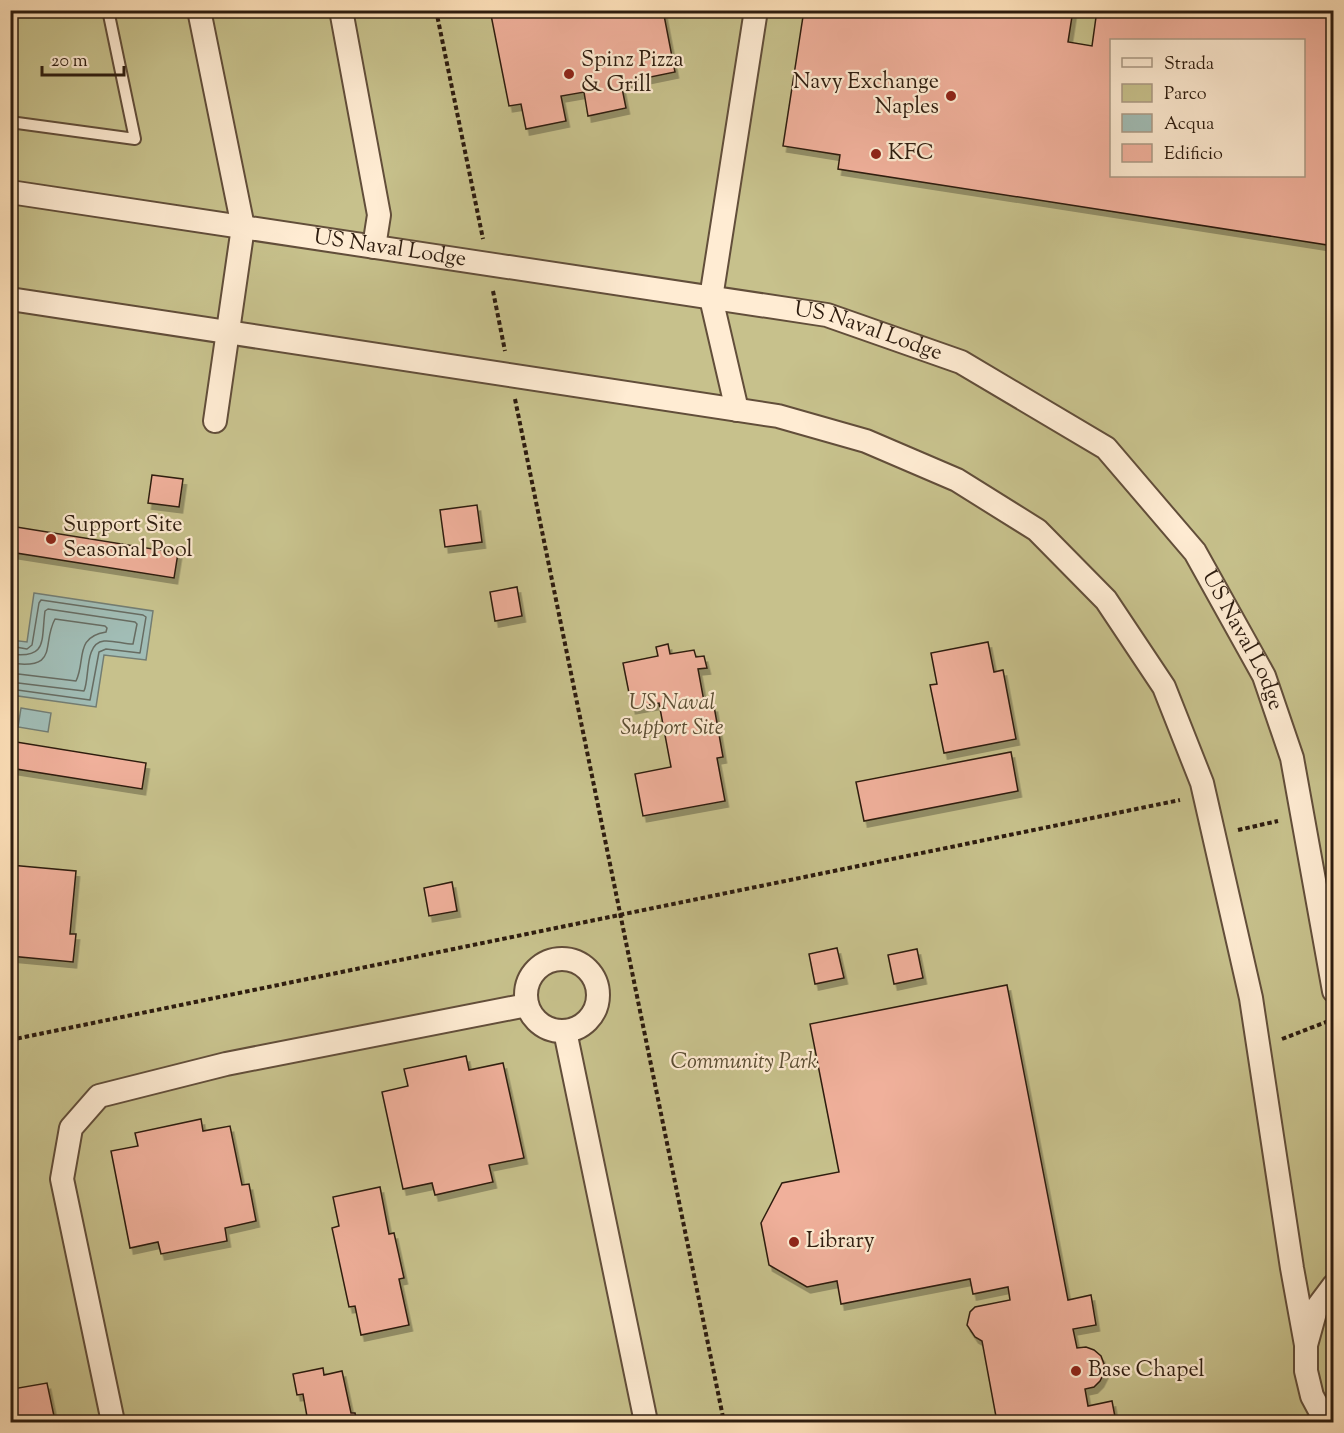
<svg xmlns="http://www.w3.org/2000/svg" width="1344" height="1433" font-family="'Sorts Mill Goudy',serif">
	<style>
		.green { fill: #c7c18c; stroke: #7a6e4e; stroke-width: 1.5; fill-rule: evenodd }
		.water { fill: #a1bdb6; stroke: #737d73; stroke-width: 1.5 }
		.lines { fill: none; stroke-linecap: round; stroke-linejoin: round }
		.shore { stroke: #676c62; stroke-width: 1.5 }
		.building { fill: #f0b09b; stroke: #2d1c0f; stroke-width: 1.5; fill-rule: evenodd; filter: url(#shadow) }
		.lane-casing { stroke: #624e3a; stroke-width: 14 }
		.street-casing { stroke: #624e3a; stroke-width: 26 }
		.path { stroke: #2d1c0f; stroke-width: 4; stroke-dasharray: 4.5 3; stroke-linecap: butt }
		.lane { stroke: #ffecd3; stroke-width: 10 }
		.street { stroke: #ffecd3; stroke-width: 22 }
		.poi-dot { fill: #8f2418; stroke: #ffecd3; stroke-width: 2 }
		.labels { text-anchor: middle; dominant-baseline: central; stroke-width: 4.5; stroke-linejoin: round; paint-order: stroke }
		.poi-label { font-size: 22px; fill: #2d1c0f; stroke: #ffecd3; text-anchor: start }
		.street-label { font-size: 22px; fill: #2d1c0f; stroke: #ffecd3 }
		.park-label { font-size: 22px; font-style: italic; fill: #5b4e34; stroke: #ffecd3 }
	</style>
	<defs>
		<filter id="shadow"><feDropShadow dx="3.5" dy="6" stdDeviation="0" flood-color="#0004"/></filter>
	</defs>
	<rect width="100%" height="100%" fill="#ffe2bb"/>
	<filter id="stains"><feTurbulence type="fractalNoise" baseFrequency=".00333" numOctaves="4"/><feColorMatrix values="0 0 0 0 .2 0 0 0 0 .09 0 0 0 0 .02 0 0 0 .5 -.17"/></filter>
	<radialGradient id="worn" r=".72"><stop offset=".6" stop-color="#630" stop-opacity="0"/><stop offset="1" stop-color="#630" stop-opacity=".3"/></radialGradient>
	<!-- green -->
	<path class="green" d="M10,11H1333V1422H11ZM1112,40H1304V176H1112Z"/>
	<!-- water -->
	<g class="water">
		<polygon points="34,593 153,611 146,660 104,655 96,707 11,695 11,640 27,642"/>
		<polygon points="21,708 51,713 48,732 18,727"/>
	</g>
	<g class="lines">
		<!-- shore -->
		<g class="shore">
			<polyline points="10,646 27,649 32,645 39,603 41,600 143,615 146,617 140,653 106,649 99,652 90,700 10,689"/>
			<path d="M10,654C48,659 41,641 45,611L48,609L135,622L137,624L133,644C124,644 113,640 104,641C84,643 90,678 84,691L10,682"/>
			<path d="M10,663C60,670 41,645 55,619L105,626L107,628L106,632C74,637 86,661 76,681L10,673"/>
		</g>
	</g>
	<!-- building -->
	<g class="building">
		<polygon points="490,10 663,10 675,72 621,83 626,108 588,116 584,92 561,96 566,121 526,129 521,104 509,106"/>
		<path d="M804,10H1073L1068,42L1092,46L1097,10H1334V246L838,169L840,155L783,146ZM1112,40H1304V176H1112Z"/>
		<polygon points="152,475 183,479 179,507 148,503"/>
		<polygon points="477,505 482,542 445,547 440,510"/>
		<polygon points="10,526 178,553 174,578 10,552"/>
		<polygon points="517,587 522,616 495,621 490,592"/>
		<polygon points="988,642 994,672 1003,670 1016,739 944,753 930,685 937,684 931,653"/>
		<polygon points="668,644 670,654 694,650 696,657 704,656 707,668 698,669 705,707 714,706 723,757 717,758 725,801 643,816 635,774 671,767 659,703 632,708 623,663 658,656 656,647"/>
		<polygon points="10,741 146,763 142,789 10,768"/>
		<polygon points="1011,752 1018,791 864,821 856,782"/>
		<polygon points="10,865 76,871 70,934 76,934 73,962 10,956"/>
		<polygon points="452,882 457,911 429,916 424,888"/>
		<polygon points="837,948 844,978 815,984 809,954"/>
		<polygon points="917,949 923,978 894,984 888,955"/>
		<polygon points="1007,985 1068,1300 1091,1295 1096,1325 1073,1329 1077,1348 1086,1347 1094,1350 1101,1356 1104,1364 1104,1373 1100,1381 1094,1387 1085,1389 1088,1406 1112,1401 1116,1422 997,1422 982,1341 975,1337 967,1325 970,1312 975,1307 1010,1300 1008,1287 973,1294 970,1279 841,1304 837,1281 807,1287 769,1265 761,1223 782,1183 839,1172 810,1024"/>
		<polygon points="466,1056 469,1070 503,1063 524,1158 489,1165 493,1182 435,1195 432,1183 403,1189 382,1092 408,1086 404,1069"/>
		<polygon points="201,1119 203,1131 230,1126 242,1185 249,1184 256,1221 225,1228 227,1241 161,1254 158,1242 130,1248 111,1151 138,1146 135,1133"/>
		<polygon points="380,1187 389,1234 394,1233 404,1278 399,1279 409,1325 361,1335 355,1306 349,1307 332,1228 339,1226 333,1197"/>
		<polygon points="323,1368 324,1375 342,1371 351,1413 355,1413 357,1422 308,1422 303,1394 297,1395 293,1374"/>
		<polygon points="10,1378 13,1389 47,1383 54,1416 49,1417 50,1422 10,1422"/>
		<polygon points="567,1417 568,1422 539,1422"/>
	</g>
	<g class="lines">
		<defs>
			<polyline id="lane" points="10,122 135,139 108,10"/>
			<g id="street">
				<polyline points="199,10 243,227 215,421"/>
				<polyline points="341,10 379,215 374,247"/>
				<path id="s1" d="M10,192L827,315L961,362L1106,448L1195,552L1264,676L1292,758L1334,991"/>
				<polyline points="10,299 778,416 866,441 957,480 1037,530 1106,600 1164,687 1202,783 1251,998 1292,1268 1306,1345"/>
				<polyline points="737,410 711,298 756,10"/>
				<circle cx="562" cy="995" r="36"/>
				<polyline points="565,1031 646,1422"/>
				<polyline points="113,1422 62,1179 71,1128 99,1096 226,1064 527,1005"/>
				<polyline points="1326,1422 1312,1396 1306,1371 1306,1345 1316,1309 1334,1285"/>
			</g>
		</defs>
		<!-- lane casing -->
		<use href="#lane" class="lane-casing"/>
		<!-- street casing -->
		<use href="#street" class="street-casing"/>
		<!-- path -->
		<g class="path">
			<polyline points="436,10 483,239"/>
			<polyline points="493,291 505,351"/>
			<polyline points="515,399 724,1422"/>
			<polyline points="1238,830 1278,821"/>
			<polyline points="1282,1039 1334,1019"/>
			<polyline points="10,1040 1180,800"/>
		</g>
		<!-- lane -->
		<use href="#lane" class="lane"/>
		<!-- street -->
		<use href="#street" class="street"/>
	</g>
	<!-- markers -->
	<g class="poi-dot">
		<circle cx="569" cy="74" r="6"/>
		<circle cx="951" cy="96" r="6"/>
		<circle cx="876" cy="154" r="6"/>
		<circle cx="51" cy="539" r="6"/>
		<circle cx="794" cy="1242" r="6"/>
		<circle cx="1076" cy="1371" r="6"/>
	</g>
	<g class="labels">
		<!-- poi labels -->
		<g class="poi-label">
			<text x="581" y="61">Spinz Pizza<tspan x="581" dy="25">&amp; Grill</tspan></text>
			<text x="939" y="83" text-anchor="end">Navy Exchange<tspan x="939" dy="25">Naples</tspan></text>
			<text x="888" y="154">KFC</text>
			<text x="63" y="526">Support Site<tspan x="63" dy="25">Seasonal Pool</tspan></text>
			<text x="806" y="1242">Library</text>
			<text x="1088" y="1371">Base Chapel</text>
		</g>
		<!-- street labels -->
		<g class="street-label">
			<text stroke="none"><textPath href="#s1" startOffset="384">US Naval Lodge</textPath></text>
			<text stroke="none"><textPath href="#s1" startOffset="870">US Naval Lodge</textPath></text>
			<text stroke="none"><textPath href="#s1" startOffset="1374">US Naval Lodge</textPath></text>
		</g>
		<!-- park labels -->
		<g class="park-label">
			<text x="672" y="704">US Naval<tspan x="672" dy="25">Support Site</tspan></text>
			<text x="744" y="1063">Community Park</text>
		</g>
	</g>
	<!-- margin -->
	<rect width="1344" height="1433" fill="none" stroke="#ffe2bb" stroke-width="36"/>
	<rect x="12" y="12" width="1320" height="1409" fill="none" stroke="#2d1c0f" stroke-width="3"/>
	<rect x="18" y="18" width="1308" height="1397" fill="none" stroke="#2d1c0f" stroke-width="1.5"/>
	<!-- legend -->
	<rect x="1110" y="39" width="195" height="138" fill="#ffecd3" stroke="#ab9985" stroke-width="1.5"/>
	<rect x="1122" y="58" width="30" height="9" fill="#ffecd3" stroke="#ab9985" stroke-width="1.5"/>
	<text x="1164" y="69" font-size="18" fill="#2d1c0f">Strada</text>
	<rect x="1122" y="84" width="30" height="18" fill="#c7c18c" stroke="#ab9985" stroke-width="1.5"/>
	<text x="1164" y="99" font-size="18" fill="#2d1c0f">Parco</text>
	<rect x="1122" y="114" width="30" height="18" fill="#a1bdb6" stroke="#ab9985" stroke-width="1.5"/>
	<text x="1164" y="129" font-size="18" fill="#2d1c0f">Acqua</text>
	<rect x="1122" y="144" width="30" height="18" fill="#f0b09b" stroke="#ab9985" stroke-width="1.5"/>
	<text x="1164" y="159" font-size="18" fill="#2d1c0f">Edificio</text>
	<!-- scale -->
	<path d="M42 66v9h82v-9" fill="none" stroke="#2d1c0f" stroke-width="3"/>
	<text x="51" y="66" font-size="18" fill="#2d1c0f" stroke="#ffecd3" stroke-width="4.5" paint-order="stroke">20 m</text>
	<rect width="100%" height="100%" filter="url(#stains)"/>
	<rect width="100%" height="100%" fill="url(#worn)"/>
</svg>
